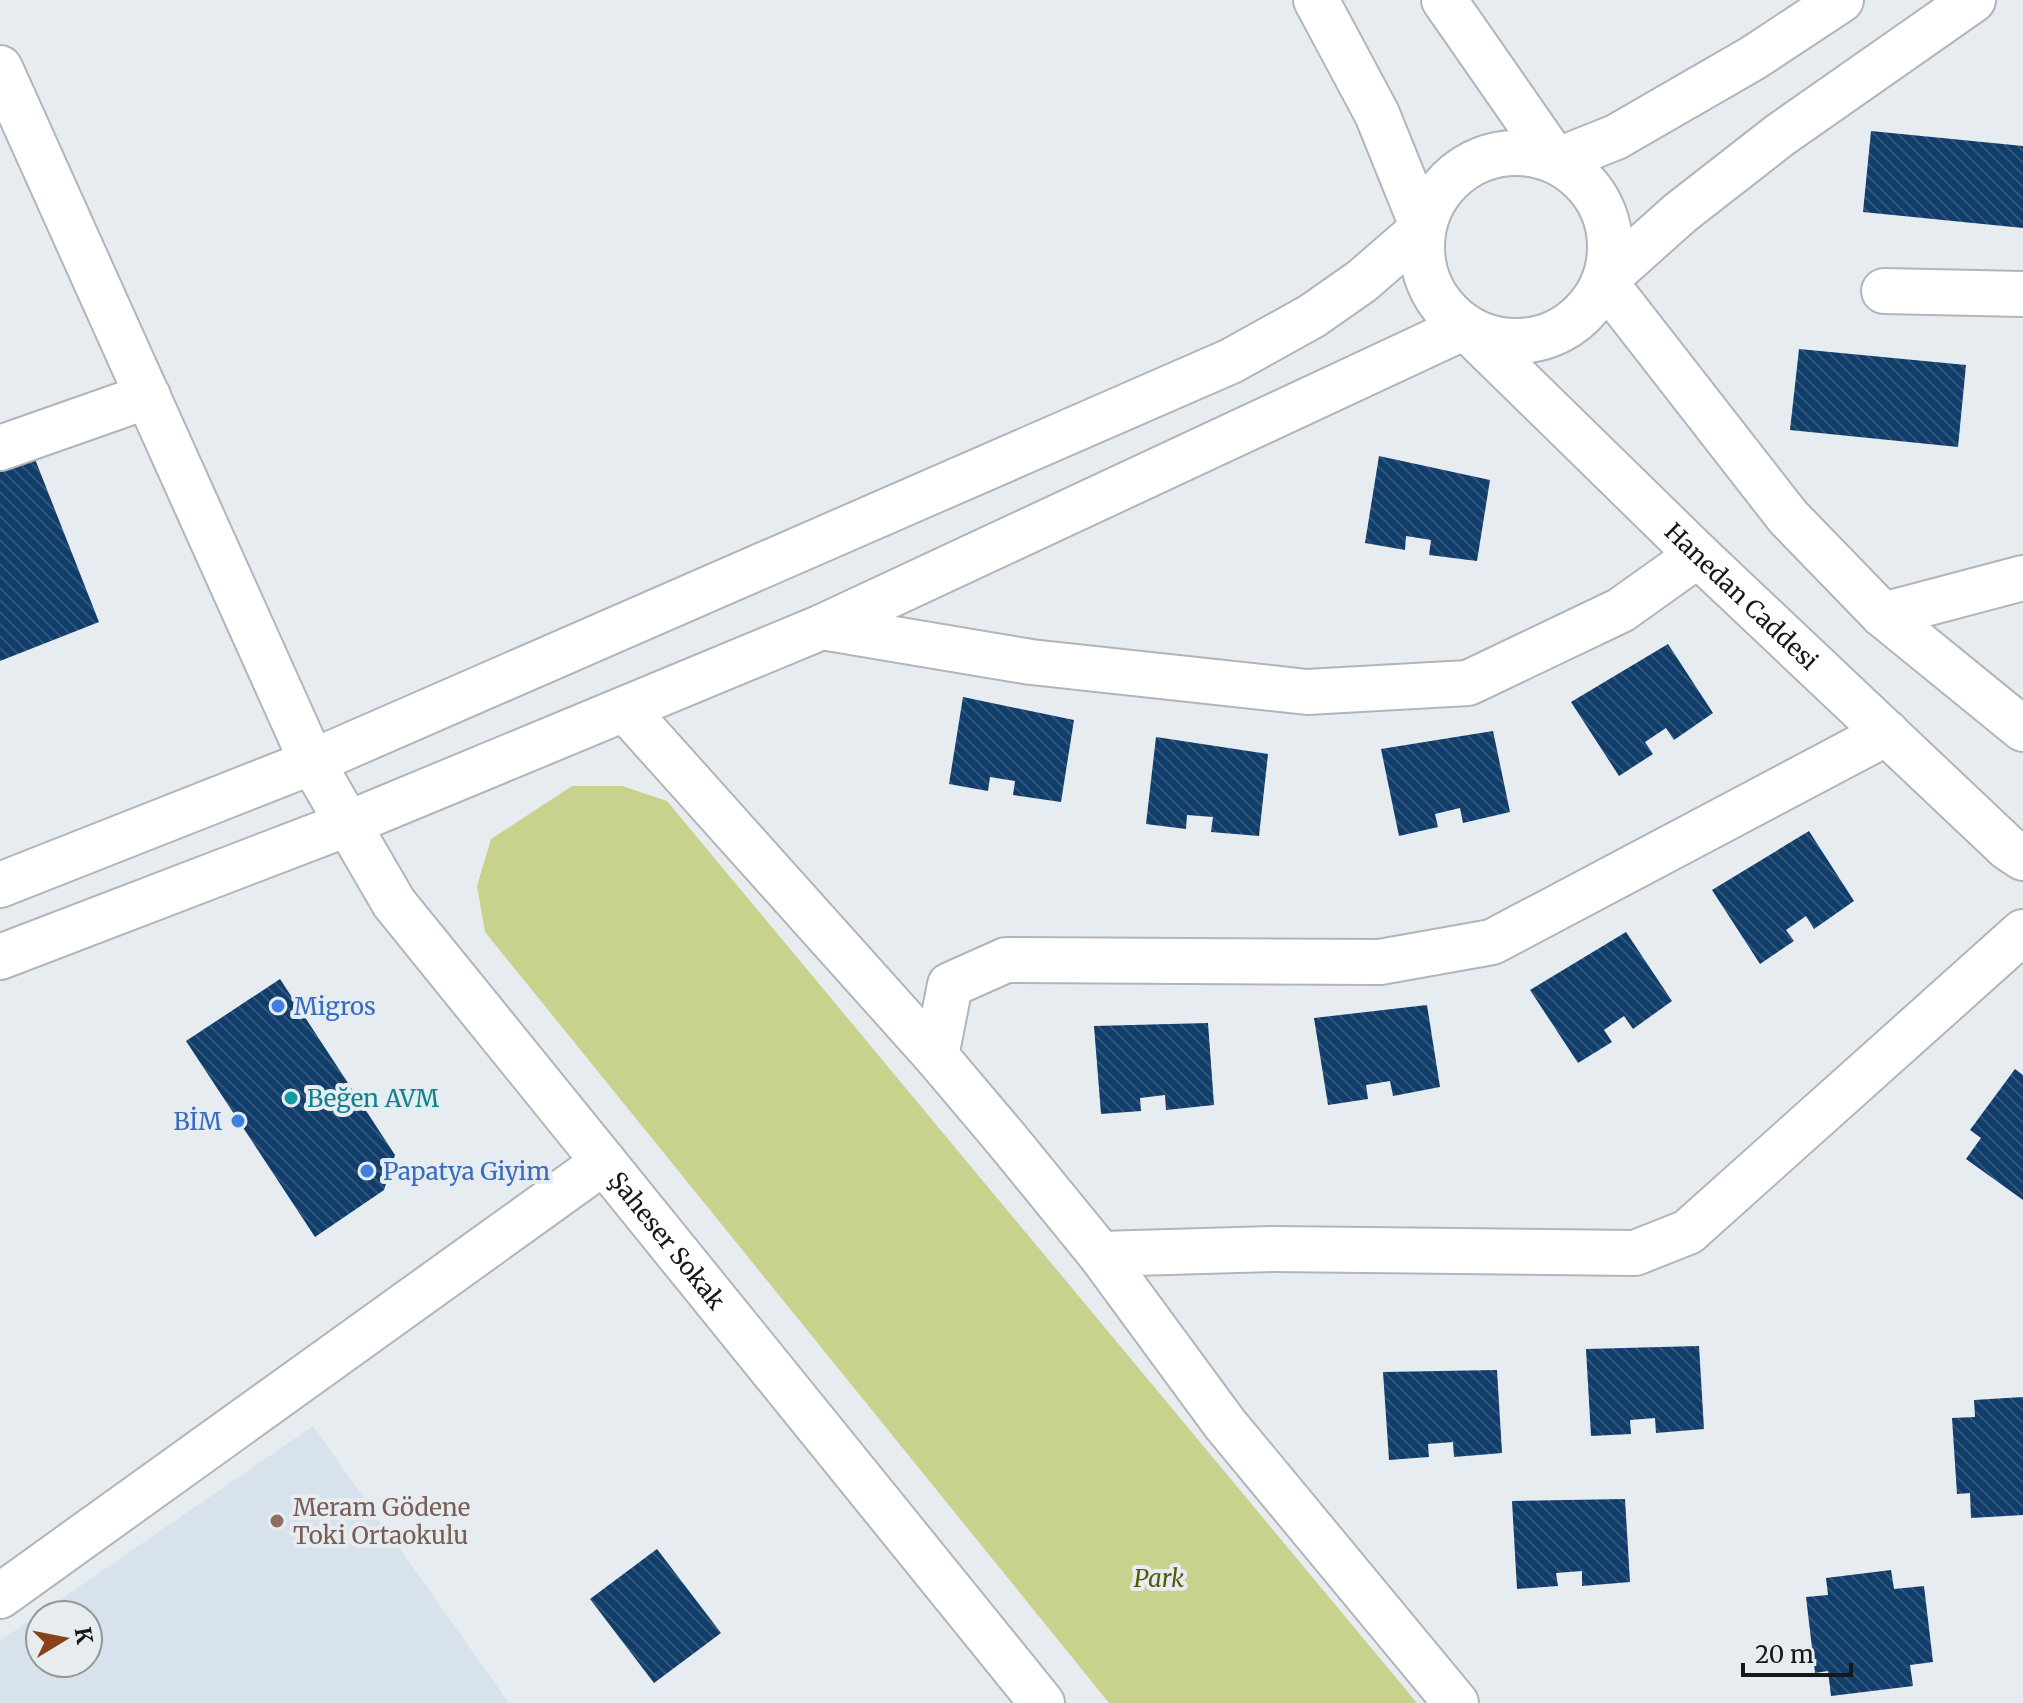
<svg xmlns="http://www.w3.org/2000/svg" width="2023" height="1703" font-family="Merriweather,serif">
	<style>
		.built { fill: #d8e2ed; fill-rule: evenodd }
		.park { fill: #c8d28d }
		.building { fill: url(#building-back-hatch) }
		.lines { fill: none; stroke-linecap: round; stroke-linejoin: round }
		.minor-casing { stroke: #b1b5ba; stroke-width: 48 }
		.minor { stroke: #fff; stroke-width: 44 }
		.shop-dot { fill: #3f7fe0; stroke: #e7ecf0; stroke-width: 3 }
		.culture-dot { fill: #0f9aa8; stroke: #e7ecf0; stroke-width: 3 }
		.education-dot { fill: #8d6e63; stroke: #e7ecf0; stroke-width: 3 }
		.labels { text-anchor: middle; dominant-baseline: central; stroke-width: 8; stroke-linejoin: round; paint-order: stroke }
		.street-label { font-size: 24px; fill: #161719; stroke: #e7ecf0 }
		.shop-label { font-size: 24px; fill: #366cbe; stroke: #e7ecf0; text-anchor: start }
		.culture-label { font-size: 24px; fill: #0d838f; stroke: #e7ecf0; text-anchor: start }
		.education-label { font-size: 24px; fill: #785e54; stroke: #e7ecf0; text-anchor: start }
		.park-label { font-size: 24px; font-style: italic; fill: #535b09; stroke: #e7ecf0 }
	</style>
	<defs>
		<pattern id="building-back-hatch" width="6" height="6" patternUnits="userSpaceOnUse" patternTransform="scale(2)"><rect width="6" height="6" fill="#103d6a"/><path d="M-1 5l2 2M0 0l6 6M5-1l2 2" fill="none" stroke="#32567a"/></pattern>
	</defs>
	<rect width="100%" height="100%" fill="#e7ecf0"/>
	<!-- built -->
	<path class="built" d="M313,1426L509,1703H0V1641ZM40,1615H88V1663H40Z"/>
	<!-- park -->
	<polygon class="park" points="572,786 622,786 667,801 1417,1703 1109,1703 485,932 477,886 491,839"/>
	<!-- building -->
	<g class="building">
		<polygon points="1871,131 2023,146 2023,228 1863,212"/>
		<polygon points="1799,349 1966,365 1958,447 1790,430"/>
		<polygon points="33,454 99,622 0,661 0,467"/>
		<polygon points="1379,456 1490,480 1477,561 1429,555 1431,540 1406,536 1405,550 1365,543"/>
		<polygon points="1668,644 1713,713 1674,740 1666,728 1645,742 1653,754 1619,776 1571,702"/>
		<polygon points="963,697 1074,720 1061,802 1013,795 1015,781 990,777 988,791 949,784"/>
		<polygon points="1493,731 1510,812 1463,823 1460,808 1435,814 1438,827 1399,836 1381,749"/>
		<polygon points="1156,737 1268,754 1259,836 1211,832 1213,817 1187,815 1186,829 1146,824"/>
		<polygon points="1809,831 1854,901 1814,929 1806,916 1786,930 1794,941 1760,964 1712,890"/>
		<polygon points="1626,932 1672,1001 1633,1029 1624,1016 1604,1030 1612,1042 1578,1063 1530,990"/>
		<polygon points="280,979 395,1155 384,1190 315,1237 186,1041"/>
		<polygon points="1427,1005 1440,1087 1393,1096 1390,1081 1366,1085 1368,1099 1328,1105 1314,1018"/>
		<polygon points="1208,1023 1214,1105 1166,1110 1165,1095 1140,1098 1141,1111 1101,1114 1094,1026"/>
		<polygon points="2015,1069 2023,1075 2023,1200 1966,1159 1981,1138 1970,1130"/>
		<polygon points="1699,1346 1704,1429 1656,1433 1655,1418 1630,1420 1631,1434 1591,1436 1586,1349"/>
		<polygon points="1497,1370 1502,1453 1454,1457 1453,1442 1428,1444 1429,1457 1389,1460 1383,1372"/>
		<polygon points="2023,1397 2023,1515 1971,1518 1970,1493 1957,1494 1952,1418 1975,1417 1974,1400"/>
		<polygon points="1625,1499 1630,1582 1582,1586 1582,1571 1556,1573 1558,1586 1517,1589 1512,1501"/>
		<polygon points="657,1549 721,1633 654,1683 590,1599"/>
		<polygon points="1891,1570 1894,1589 1924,1586 1933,1662 1910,1665 1913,1686 1831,1696 1828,1671 1815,1673 1806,1597 1828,1595 1826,1578"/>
	</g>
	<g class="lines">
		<defs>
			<g id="minor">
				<polyline points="1316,0 1377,114 1423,228"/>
				<polyline points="1444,0 1556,161"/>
				<path id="s1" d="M0,68L312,762L394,903L1042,1703"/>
				<circle cx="1516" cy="247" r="94"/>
				<polyline points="1556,161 1616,137 1753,58 1841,0"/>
				<polyline points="1604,281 1788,517 1883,615 2023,729"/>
				<polyline points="1604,281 1680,213 1780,135 1973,0"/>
				<polyline points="1884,291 2023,294"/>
				<path id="s2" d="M1465,327L1698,555L2008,848L2023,858"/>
				<polyline points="0,448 148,396"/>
				<polyline points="1883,615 2023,578"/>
				<polyline points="822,627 1031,662 1307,692 1468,683 1621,610 1698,555"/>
				<polyline points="625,709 936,1056 1007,1140 1100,1254 1225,1424 1456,1703"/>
				<polyline points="0,885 312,762 1231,361 1312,316 1362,281 1423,228"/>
				<polyline points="0,957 347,824 822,627 1465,327"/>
				<polyline points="936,1056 950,985 1006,960 1380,962 1492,942 1887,733"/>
				<polyline points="1100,1254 1273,1249 1635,1253 1688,1232 2023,932"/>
				<polyline points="0,1596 604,1162"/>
			</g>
		</defs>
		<!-- minor casing -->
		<use href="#minor" class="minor-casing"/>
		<!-- minor -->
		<use href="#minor" class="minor"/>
	</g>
	<!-- markers -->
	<g class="shop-dot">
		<circle cx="278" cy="1006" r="8"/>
		<circle cx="238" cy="1121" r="8"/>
		<circle cx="367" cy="1171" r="8"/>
	</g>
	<circle class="culture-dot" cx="291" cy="1098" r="8"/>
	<circle class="education-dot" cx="277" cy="1521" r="8"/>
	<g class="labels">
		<!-- street labels -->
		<g class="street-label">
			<text stroke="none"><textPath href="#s2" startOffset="386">Hanedan Caddesi</textPath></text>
			<text stroke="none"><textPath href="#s1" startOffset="1358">Şaheser Sokak</textPath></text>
		</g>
		<!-- shop labels -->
		<g class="shop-label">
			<text x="294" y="1006">Migros</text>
			<text x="222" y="1121" text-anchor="end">BİM</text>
			<text x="383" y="1171">Papatya Giyim</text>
		</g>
		<!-- culture labels -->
		<g class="culture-label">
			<text x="307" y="1098">Beğen AVM</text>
		</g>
		<!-- education labels -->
		<g class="education-label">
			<text x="293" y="1507">Meram Gödene<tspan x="293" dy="28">Toki Ortaokulu</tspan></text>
		</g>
		<!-- park labels -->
		<g class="park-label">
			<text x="1159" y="1578">Park</text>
		</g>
	</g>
	<!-- north arrow -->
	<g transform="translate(64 1639) rotate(80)"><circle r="38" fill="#e7ecf0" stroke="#93979a" stroke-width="2"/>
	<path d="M0-6L14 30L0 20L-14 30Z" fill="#874317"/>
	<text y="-12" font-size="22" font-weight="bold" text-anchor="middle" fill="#161719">K</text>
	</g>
	<!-- scale -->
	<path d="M1743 1663v12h108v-12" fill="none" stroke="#161719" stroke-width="4"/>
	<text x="1755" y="1663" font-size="24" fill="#161719" stroke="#e7ecf0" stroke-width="6" paint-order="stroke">20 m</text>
</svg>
